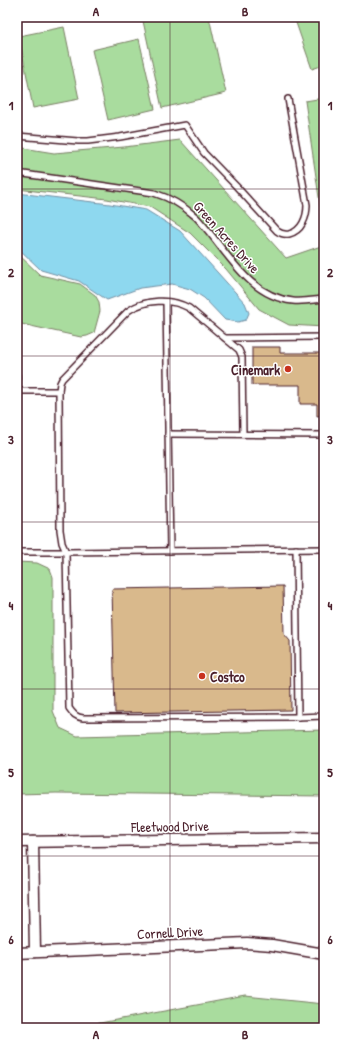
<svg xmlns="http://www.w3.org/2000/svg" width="341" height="1045" font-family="'Patrick Hand',sans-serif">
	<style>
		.green { fill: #a9dc9e; stroke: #7a7e64 }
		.water { fill: #8ed8ef; stroke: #738ea1 }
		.building { fill: #d9b98c; stroke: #4a1f2b }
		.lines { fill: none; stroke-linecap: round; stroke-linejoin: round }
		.lane-casing { stroke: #4a1f2b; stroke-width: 8 }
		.street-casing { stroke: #4a1f2b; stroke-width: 13 }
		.lane { stroke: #fff; stroke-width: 5 }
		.street { stroke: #fff; stroke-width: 10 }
		.grid { fill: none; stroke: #4a1f2b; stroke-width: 1; stroke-opacity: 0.55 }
		.poi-dot { fill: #c8321e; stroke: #fff; stroke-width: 1.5 }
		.labels { text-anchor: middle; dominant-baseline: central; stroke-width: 3; stroke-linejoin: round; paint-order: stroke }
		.street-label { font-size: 14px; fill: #4a1f2b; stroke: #fff }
		.poi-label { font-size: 14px; font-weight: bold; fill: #4a1f2b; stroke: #fff; text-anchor: end }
		.neatline { fill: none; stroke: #4a1f2b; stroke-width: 1.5 }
		.grid-label { font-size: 13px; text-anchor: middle; font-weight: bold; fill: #4a1f2b }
	</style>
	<rect width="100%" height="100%" fill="#fff"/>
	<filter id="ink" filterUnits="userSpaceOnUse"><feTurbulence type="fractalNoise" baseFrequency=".025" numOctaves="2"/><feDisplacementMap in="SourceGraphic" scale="8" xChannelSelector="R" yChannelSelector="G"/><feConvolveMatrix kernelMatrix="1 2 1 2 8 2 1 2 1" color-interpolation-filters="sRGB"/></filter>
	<g filter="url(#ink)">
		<!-- green -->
		<g class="green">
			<polygon points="159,17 209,17 226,93 162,108 143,21"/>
			<polygon points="294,17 324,17 324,65 312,69"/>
			<polygon points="64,27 79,99 33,108 19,36"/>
			<polygon points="139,39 155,109 108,120 92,50"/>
			<polygon points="324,98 324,225 323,225 305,101"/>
			<polygon points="180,140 286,258 324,245 324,327 289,325 259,309 226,269 190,233 150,207 107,199 17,189 17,147 54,153 124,147"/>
			<polygon points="17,253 40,275 80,284 95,295 99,302 100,311 94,333 87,336 81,337 17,323"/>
			<polygon points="17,562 37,563 50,569 53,577 53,711 60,728 77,736 324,730 324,796 56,793 17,794"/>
			<polygon points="245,996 324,1004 324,1028 73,1028"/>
		</g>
		<!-- water -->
		<polygon class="water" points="17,193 110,204 146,210 180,231 245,303 249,313 246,320 238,322 225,320 204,298 190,289 172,284 140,288 107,300 79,281 41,270 17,247"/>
		<!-- building -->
		<g class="building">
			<polygon points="252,347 280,347 280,353 324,353 324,415 317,416 317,404 300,404 300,385 252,385"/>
			<polygon points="283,586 284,634 290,641 291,710 115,713 112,589"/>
		</g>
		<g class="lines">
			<defs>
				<g id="lane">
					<path d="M17,136L78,141H88L120,137L185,125L204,153L236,186L277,231C281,234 284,235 289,234C302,231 307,217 307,205L288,99"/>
					<path d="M17,173L154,193C170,198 184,206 196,217C226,248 246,296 293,301C303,302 314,300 324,299"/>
					<polyline points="166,302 170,551"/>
					<polyline points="225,338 324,337"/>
					<polyline points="17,376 17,391"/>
					<polyline points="17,391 59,391"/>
					<polyline points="168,434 324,435"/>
					<path d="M243,434L242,357L239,350L189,308C171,298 145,299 128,311L62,379L60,383L59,391L60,530L62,543L66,552L324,549"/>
					<polyline points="296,549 298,717 324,716"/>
					<path d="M17,552H66L69,708C73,714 76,717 83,718L298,717"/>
				</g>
				<g id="street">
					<polyline points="17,842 324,838"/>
					<polyline points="33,842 35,952"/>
					<polyline points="17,953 247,943 272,945 324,954"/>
				</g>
			</defs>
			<!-- lane casing -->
			<use href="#lane" class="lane-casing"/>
			<!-- street casing -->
			<use href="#street" class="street-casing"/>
			<!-- lane -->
			<use href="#lane" class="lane"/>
			<!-- street -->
			<use href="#street" class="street"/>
		</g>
	</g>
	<!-- grid -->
	<path class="grid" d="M170,17V1028M17,189H324M17,356H324M17,522H324M17,689H324M17,856H324"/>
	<!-- markers -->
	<g class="poi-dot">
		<circle cx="288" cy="369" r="4"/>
		<circle cx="202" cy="676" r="4"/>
	</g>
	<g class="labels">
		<!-- street labels -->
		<g class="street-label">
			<text transform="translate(227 237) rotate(48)">Green Acres Drive</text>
			<text transform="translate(170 826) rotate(-1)">Fleetwood Drive</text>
			<text transform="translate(170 932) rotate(-3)">Cornell Drive</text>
		</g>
		<!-- poi labels -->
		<g class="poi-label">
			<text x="280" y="369">Cinemark</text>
			<text x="210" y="676" text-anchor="start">Costco</text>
		</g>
	</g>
	<!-- margin -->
	<rect width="341" height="1045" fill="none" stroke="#fff" stroke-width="44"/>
	<rect x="22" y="22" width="297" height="1001" class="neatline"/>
	<g class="grid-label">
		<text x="96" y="16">A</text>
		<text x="245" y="16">B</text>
		<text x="11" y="110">1</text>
		<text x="330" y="110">1</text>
		<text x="11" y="277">2</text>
		<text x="330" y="277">2</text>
		<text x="11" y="444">3</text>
		<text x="330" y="444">3</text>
		<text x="11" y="610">4</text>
		<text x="330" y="610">4</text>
		<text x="11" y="777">5</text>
		<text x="330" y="777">5</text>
		<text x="11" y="944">6</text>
		<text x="330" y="944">6</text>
		<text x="96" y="1039">A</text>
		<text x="245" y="1039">B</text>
	</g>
</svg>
